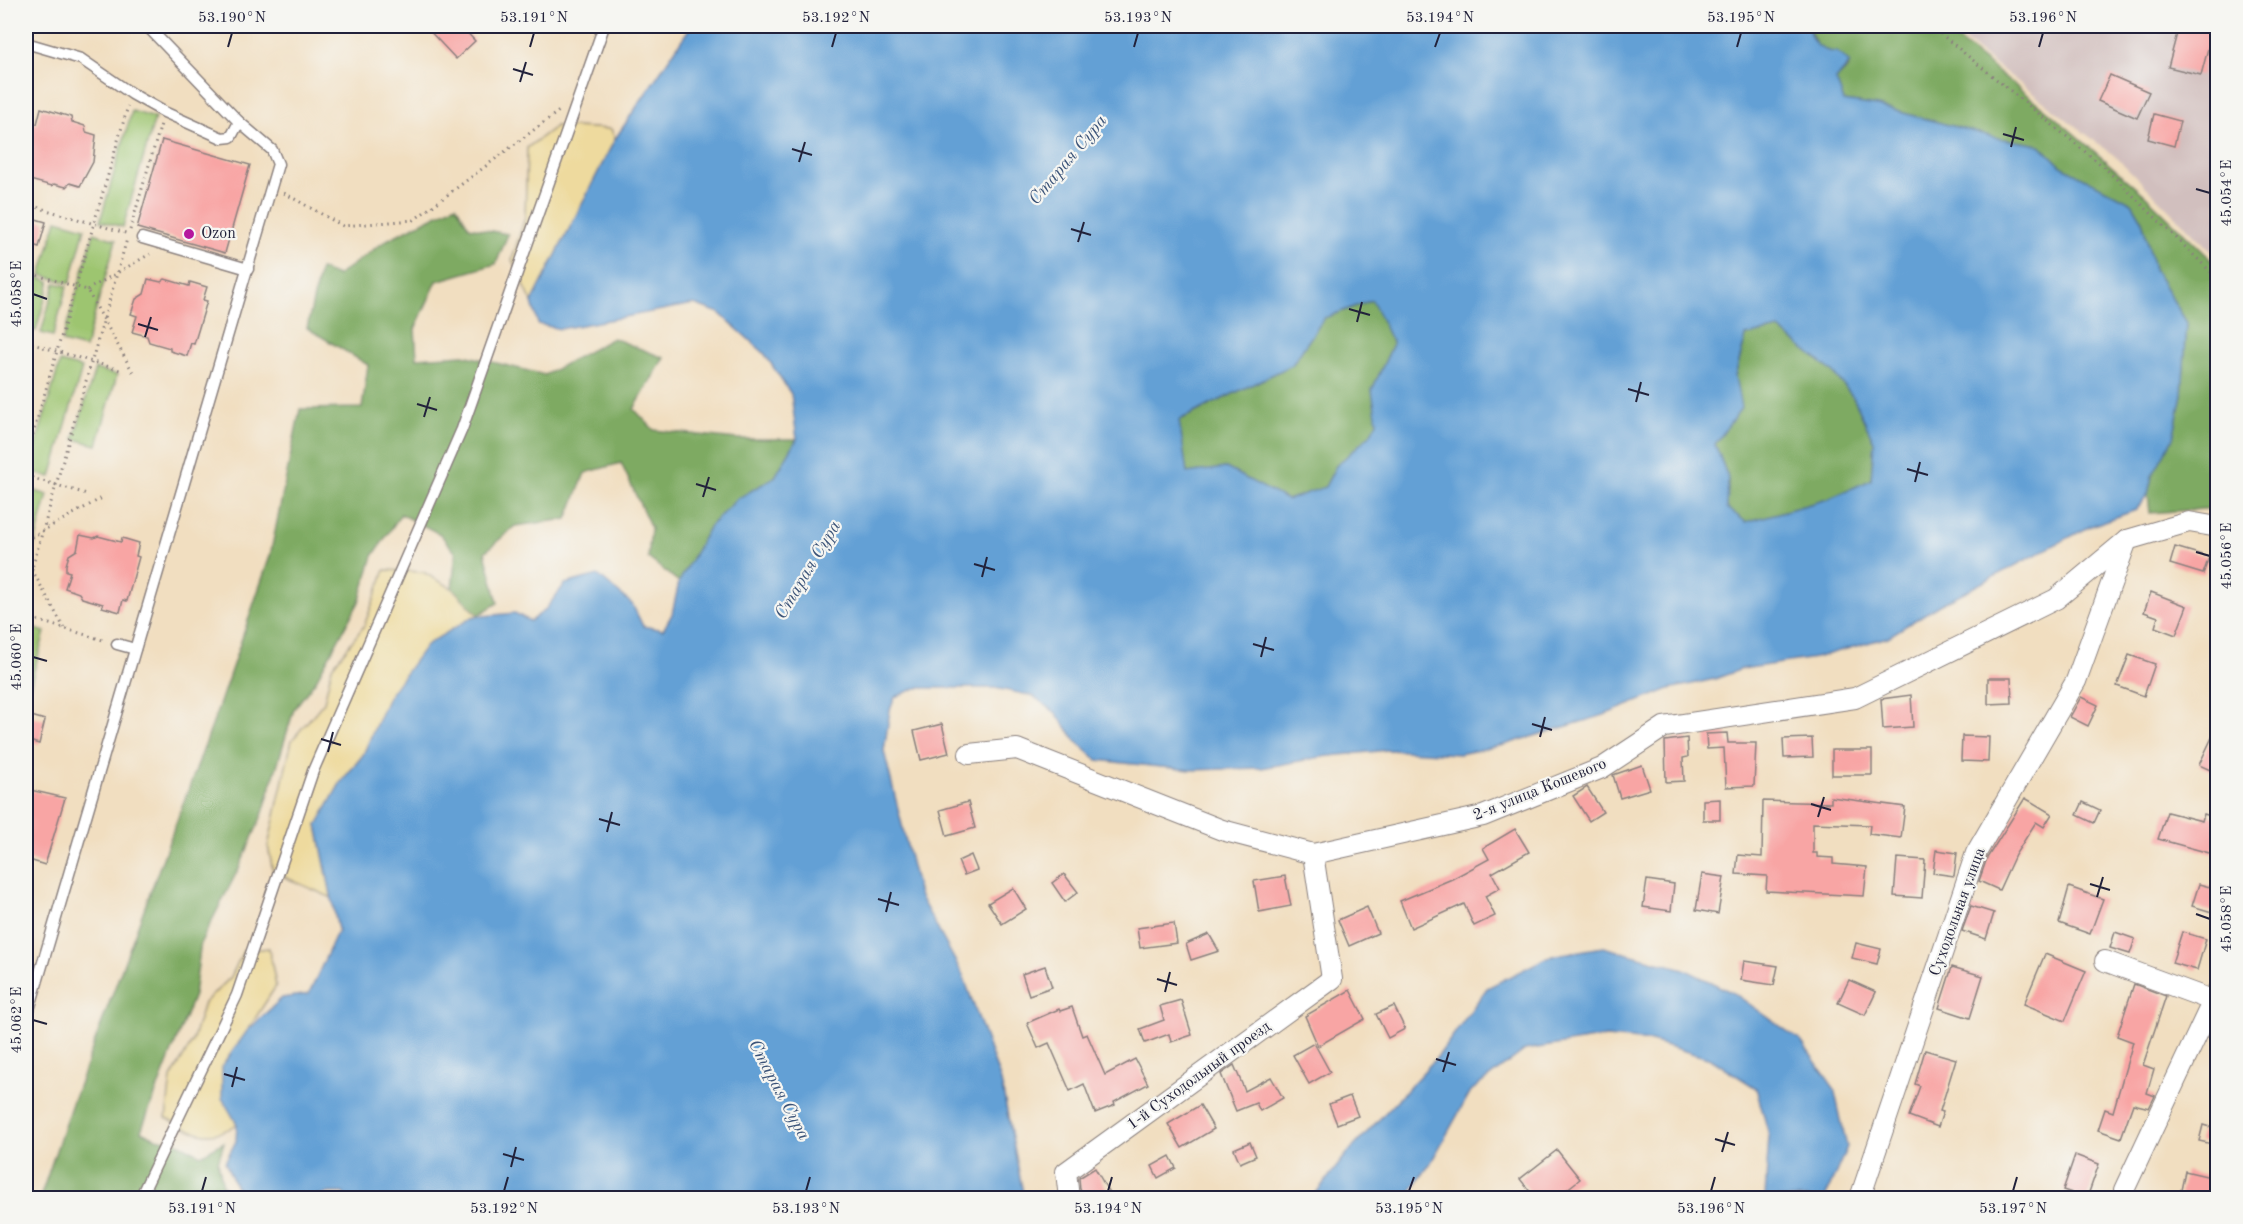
<svg xmlns="http://www.w3.org/2000/svg" width="2243" height="1224" font-family="'Old Standard TT',serif">
	<style>
		.industrial { fill: #d1bfbe }
		.green { fill: #9dc570; stroke: #607456; stroke-width: 1.5 }
		.forest { fill: #7eaa62; stroke: #50664e; stroke-width: 1.5 }
		.sand { fill: #eeda9e; stroke: #887e6c; stroke-width: 1.5 }
		.water { fill: #64a0d5; stroke: #436188; stroke-width: 1.5; fill-rule: evenodd }
		.building { fill: #f8a5a4 }
		.lines { fill: none; stroke-linecap: round; stroke-linejoin: round }
		.service-casing { stroke: #8a807e; stroke-width: 13 }
		.minor-casing { stroke: #8a807e; stroke-width: 22 }
		.path { stroke: #8a807e; stroke-width: 3; stroke-dasharray: 1.5 4.5; stroke-linecap: butt }
		.service { stroke: #fff; stroke-width: 10 }
		.minor { stroke: #fff; stroke-width: 20 }
		.ticks { fill: none; stroke: #22223b; stroke-width: 2 }
		.poi-dot { fill: #b5179e; stroke: #f6f6f2; stroke-width: 2 }
		.labels { text-anchor: middle; dominant-baseline: central; stroke-width: 4.5; stroke-linejoin: round; paint-order: stroke }
		.poi-label { font-size: 16px; fill: #22223b; stroke: #f6f6f2; text-anchor: start }
		.street-label { font-size: 16px; fill: #22223b; stroke: #f6f6f2 }
		.water-label { font-size: 18px; font-style: italic; fill: #3c5479; stroke: #f6f6f2 }
		.neatline { fill: none; stroke: #22223b; stroke-width: 2 }
		.ticks-label { font-size: 15px; text-anchor: middle; fill: #22223b }
	</style>
	<rect width="100%" height="100%" fill="#f6f6f2"/>
	<filter id="ink" filterUnits="userSpaceOnUse"><feTurbulence type="fractalNoise" baseFrequency=".0167" numOctaves="2"/><feDisplacementMap in="SourceGraphic" scale="12" xChannelSelector="R" yChannelSelector="G"/><feConvolveMatrix kernelMatrix="1 2 1 2 8 2 1 2 1" color-interpolation-filters="sRGB"/></filter>
	<filter id="wash" filterUnits="userSpaceOnUse"><feTurbulence type="fractalNoise" baseFrequency=".008" numOctaves="4" result="noise"/><feDisplacementMap in="SourceGraphic" scale="24" xChannelSelector="R" yChannelSelector="G"/><feGaussianBlur stdDeviation="1.35" result="paint"/><feColorMatrix in="noise" values="0 0 0 0 0 0 0 0 0 0 0 0 0 0 0 0 0 1.4 0 .05"/><feComposite in="paint" operator="in"/></filter>
	<g filter="url(#wash)">
		<rect width="100%" height="100%" fill="#f1dec0"/>
		<!-- industrial -->
		<polygon class="industrial" points="1945,26 2217,26 2217,257 2116,157"/>
		<!-- green -->
		<g class="green">
			<polygon points="132,111 155,118 123,227 100,221"/>
			<polygon points="57,220 85,228 70,283 41,275"/>
			<polygon points="94,233 116,240 85,348 62,342"/>
			<polygon points="26,274 50,281 36,331 26,328"/>
			<polygon points="55,283 67,286 53,336 41,333"/>
			<polygon points="60,362 82,368 51,477 28,471"/>
			<polygon points="95,369 117,375 97,445 74,439"/>
			<polygon points="26,488 48,495 26,574"/>
			<polygon points="26,626 45,632 26,699"/>
		</g>
		<!-- forest -->
		<g class="forest">
			<polygon points="1808,26 1940,26 2050,113 2146,196 2217,265 2217,508 2150,513 2148,494 2152,476 2173,438 2182,394 2187,323 2154,269 2142,220 2132,203 2061,166 2040,145 1997,138 1877,106 1844,101 1835,80 1849,67 1817,46"/>
			<polygon points="456,205 469,227 508,234 496,264 437,281 415,329 417,358 464,355 545,375 613,338 664,358 634,409 654,430 737,439 797,439 775,477 737,499 710,526 679,582 648,558 651,528 621,463 585,473 567,519 515,526 485,552 498,603 478,615 452,588 456,553 440,534 401,514 373,556 359,602 316,680 294,709 263,813 240,866 201,942 194,995 141,1131 156,1138 176,1142 201,1155 224,1142 218,1162 223,1186 240,1198 40,1198 72,1103 212,726 270,556 300,409 362,408 368,365 307,328 320,269 337,276 387,240"/>
			<polygon points="1372,300 1393,344 1372,390 1378,422 1370,435 1336,466 1325,487 1287,500 1226,468 1187,473 1178,421 1292,365 1324,318"/>
			<polygon points="1779,329 1833,372 1853,397 1874,442 1871,480 1828,499 1746,522 1727,508 1728,478 1715,444 1740,408 1735,376 1746,336"/>
		</g>
		<!-- sand -->
		<g class="sand">
			<polygon points="556,126 611,129 615,139 532,302 512,260 525,217 527,148"/>
			<polygon points="385,570 423,572 452,588 478,615 472,617 388,697 363,755 341,782 317,825 332,898 273,872 268,846 292,740 324,702 332,667 364,626"/>
			<path d="M269,948L276,986L247,1031L222,1097L237,1124C209,1143 193,1132 166,1118L171,1078L192,1042L204,1003L231,977L243,951Z"/>
		</g>
		<!-- water -->
		<g class="water">
			<path d="M691,26H1808C1811,43 1820,52 1837,52L1850,63L1836,80L1844,101L1877,106L1997,138L2040,145L2061,166L2132,203L2142,220L2154,269L2187,323L2182,394L2173,438L2152,476L2148,494L2136,510L2091,526L1939,605L1888,637L1815,658L1742,669L1715,679L1669,689L1604,715L1504,745L1459,754L1388,750L1321,757L1262,768L1191,770L1151,766L1097,760L1076,741L1056,713L1033,696L995,688H916L895,697L890,710L884,751L919,895L963,975L1001,1081L1024,1198H347L343,1193H329L305,1198H249L236,1187L225,1162L236,1141L237,1124L222,1098V1066L247,1031L282,998L309,994L338,930L317,825L341,782L363,755L388,697L426,645L472,617L515,613L530,621L545,610L565,584L598,575L632,604L643,626L663,630L672,614L679,582L710,526L737,499L775,477L797,439L791,394L764,353L719,313L694,304L560,329L538,324L532,302L615,139ZM1372,300L1393,344L1372,390L1377,422L1370,435L1336,466L1325,487L1287,500L1226,468L1187,473L1179,420L1292,365L1324,318ZM1779,329L1833,372L1853,397L1874,442L1871,480L1828,499L1746,522L1727,508L1728,478L1715,444L1741,408L1735,376L1746,336Z"/>
			<polygon points="1603,947 1684,969 1735,994 1801,1041 1834,1088 1847,1147 1825,1198 1765,1198 1769,1135 1756,1088 1711,1059 1651,1041 1606,1037 1525,1050 1471,1091 1430,1164 1406,1198 1312,1198 1346,1155 1439,1055 1487,988 1550,956"/>
		</g>
		<g id="blocks">
			<!-- building -->
			<g class="building">
				<polygon points="425,26 461,26 475,41 456,59"/>
				<polygon points="2179,26 2214,26 2201,75 2168,67"/>
				<polygon points="2110,75 2149,92 2137,118 2098,101"/>
				<polygon points="41,108 71,117 72,122 85,126 86,132 96,135 93,162 80,186 70,183 66,187 54,184 52,186 26,179 26,145 32,122 37,124"/>
				<polygon points="2154,114 2180,121 2174,146 2148,139"/>
				<polygon points="162,140 250,165 225,253 137,228"/>
				<polygon points="29,217 46,222 39,247 26,243"/>
				<polygon points="148,279 161,282 165,279 189,286 190,282 207,287 203,300 207,301 194,344 191,343 187,356 170,351 170,348 149,342 147,336 132,332 137,316 131,314 136,299 144,294"/>
				<polygon points="80,535 94,538 98,536 121,542 122,538 139,543 136,556 139,557 127,601 123,600 120,612 102,607 103,604 82,598 79,593 65,588 70,572 66,571 66,565 69,555 77,550"/>
				<polygon points="2175,547 2209,557 2203,574 2170,564"/>
				<polygon points="2151,592 2187,606 2176,635 2155,627 2158,617 2144,612"/>
				<polygon points="2129,655 2155,664 2144,696 2117,686"/>
				<polygon points="1988,678 2011,678 2012,703 1988,704"/>
				<polygon points="1911,695 1913,727 1883,729 1881,699"/>
				<polygon points="2081,697 2098,705 2088,726 2070,717"/>
				<polygon points="28,715 45,720 39,744 26,740"/>
				<polygon points="942,724 949,753 921,760 914,731"/>
				<polygon points="2217,727 2217,773 2199,765"/>
				<polygon points="1727,733 1728,743 1756,743 1754,786 1726,787 1724,748 1707,749 1706,734"/>
				<polygon points="1962,736 1989,737 1988,762 1961,761"/>
				<polygon points="1687,738 1688,757 1683,758 1684,781 1666,782 1665,741"/>
				<polygon points="1812,738 1813,757 1784,758 1783,739"/>
				<rect x="1832" y="750" width="40" height="25"/>
				<polygon points="1642,765 1650,789 1620,798 1613,775"/>
				<polygon points="1587,787 1603,812 1589,821 1573,796"/>
				<polygon points="26,789 65,798 45,865 26,859"/>
				<polygon points="1831,797 1905,807 1901,838 1869,834 1870,825 1813,823 1813,853 1817,853 1817,857 1833,858 1833,864 1867,867 1864,896 1766,891 1767,876 1736,874 1738,855 1762,857 1763,801 1831,803"/>
				<polygon points="2025,798 2052,814 2044,827 2036,822 2015,855 1999,890 1979,881 1987,858"/>
				<polygon points="1720,799 1720,820 1703,820 1703,800"/>
				<polygon points="968,802 975,828 947,836 940,810"/>
				<polygon points="2083,802 2100,810 2094,823 2077,815"/>
				<polygon points="2167,812 2202,821 2204,814 2217,818 2217,838 2213,854 2158,839"/>
				<polygon points="1515,829 1529,852 1492,873 1500,888 1485,896 1495,916 1474,926 1464,904 1411,928 1400,901 1452,879 1489,859 1483,848"/>
				<polygon points="1936,850 1957,853 1954,876 1933,873"/>
				<polygon points="971,855 977,870 964,875 958,861"/>
				<polygon points="1897,858 1925,860 1922,898 1894,896"/>
				<polygon points="1064,874 1078,892 1065,902 1052,883"/>
				<polygon points="1702,874 1724,877 1718,914 1696,910"/>
				<polygon points="1285,876 1291,906 1259,912 1254,881"/>
				<polygon points="1647,880 1674,884 1671,911 1643,907"/>
				<polygon points="2199,884 2217,889 2212,912 2192,906"/>
				<polygon points="2069,887 2103,899 2090,934 2059,923"/>
				<polygon points="1013,888 1026,909 1002,924 988,903"/>
				<polygon points="1971,906 1994,913 1986,939 1962,931"/>
				<polygon points="1367,907 1378,933 1349,946 1338,920"/>
				<polygon points="1174,923 1177,943 1140,948 1137,928"/>
				<polygon points="2115,932 2135,939 2130,954 2110,948"/>
				<polygon points="2182,932 2206,939 2197,970 2172,963"/>
				<polygon points="1209,934 1219,951 1191,960 1186,944"/>
				<polygon points="1856,943 1881,949 1877,964 1852,958"/>
				<polygon points="2045,954 2086,971 2065,1021 2024,1004"/>
				<polygon points="1744,961 1778,966 1774,985 1741,980"/>
				<polygon points="1045,966 1052,987 1029,995 1022,974"/>
				<polygon points="1952,967 1983,976 1970,1018 1939,1008"/>
				<polygon points="1849,980 1876,992 1865,1015 1838,1003"/>
				<polygon points="2134,984 2166,996 2143,1065 2154,1069 2147,1093 2155,1096 2149,1108 2133,1104 2121,1138 2098,1130 2105,1109 2113,1112 2133,1042 2117,1036"/>
				<polygon points="1350,990 1365,1019 1318,1046 1305,1016"/>
				<polygon points="1181,1000 1192,1035 1171,1042 1169,1034 1145,1043 1140,1029 1164,1020 1160,1006"/>
				<polygon points="1394,1006 1405,1029 1388,1038 1376,1014"/>
				<polygon points="1072,1007 1082,1036 1087,1034 1105,1075 1135,1059 1148,1084 1114,1102 1115,1105 1095,1113 1084,1084 1070,1091 1049,1043 1038,1048 1027,1023 1059,1009 1060,1011"/>
				<polygon points="1314,1043 1330,1072 1309,1084 1293,1055"/>
				<polygon points="1925,1050 1956,1059 1940,1111 1943,1112 1938,1127 1909,1116 1920,1086 1915,1084"/>
				<polygon points="1234,1065 1245,1091 1271,1077 1283,1098 1260,1111 1256,1103 1236,1111 1221,1074"/>
				<polygon points="1350,1096 1358,1116 1337,1124 1329,1104"/>
				<polygon points="1200,1105 1214,1129 1182,1148 1168,1124"/>
				<polygon points="2203,1125 2217,1129 2217,1145 2199,1141"/>
				<polygon points="1250,1142 1256,1156 1240,1163 1234,1149"/>
				<polygon points="1557,1150 1580,1179 1556,1198 1535,1198 1520,1179"/>
				<polygon points="2075,1155 2099,1164 2087,1198 2063,1190"/>
				<polygon points="1170,1156 1176,1168 1158,1178 1152,1166"/>
				<polygon points="1095,1168 1112,1198 1085,1198 1080,1189 1079,1178"/>
				<polygon points="2185,1171 2215,1178 2211,1198 2180,1195"/>
			</g>
		</g>
	</g>
	<g filter="url(#ink)">
		<use href="#blocks" fill-opacity="0" stroke="#8a807e" stroke-width="1.5"/>
		<g class="lines">
			<defs>
				<g id="service">
					<polyline points="26,43 81,59 132,94 164,112 222,138 231,137 239,122"/>
					<polyline points="142,238 248,269"/>
					<polyline points="117,644 135,649"/>
					<polyline points="26,1020 278,164 272,150 239,122 147,26"/>
					<polyline points="140,1198 237,995 313,771 462,429 604,26"/>
				</g>
				<g id="minor">
					<polyline points="969,754 1017,749 1222,830 1313,854 1483,816 1602,768 1664,727 1855,698 2056,599 2127,540 2189,522 2218,527"/>
					<polyline points="2105,961 2214,1001"/>
					<polyline points="1069,1198 1066,1172 1332,979 1313,854"/>
					<polyline points="1860,1198 1976,853 2076,681 2127,540"/>
					<polyline points="2124,1198 2124,1190 2218,990"/>
				</g>
			</defs>
			<!-- service casing -->
			<use href="#service" class="service-casing"/>
			<!-- minor casing -->
			<use href="#minor" class="minor-casing"/>
			<!-- path -->
			<g class="path">
				<polyline points="1931,26 2104,167 2218,279"/>
				<polyline points="284,193 343,226 414,220 559,111"/>
				<polyline points="26,204 129,234"/>
				<polyline points="130,230 161,124"/>
				<polyline points="26,272 87,290 134,374"/>
				<polyline points="87,290 150,254"/>
				<polyline points="26,342 123,371"/>
				<polyline points="26,458 128,106"/>
				<polyline points="26,476 87,494"/>
				<polyline points="26,540 102,498"/>
				<polyline points="26,559 64,628"/>
				<polyline points="26,589 127,239"/>
				<polyline points="26,617 103,640"/>
				<polyline points="26,749 33,751"/>
			</g>
			<!-- service -->
			<use href="#service" class="service"/>
			<!-- minor -->
			<use href="#minor" class="minor"/>
		</g>
	</g>
	<!-- ticks -->
	<path class="ticks" d="M228,47L232,33M530,47L534,33M832,47L836,33M1134,47L1138,33M1435,47L1440,33M1737,47L1741,33M2039,47L2043,33M513,69L533,75M520,82L526,62M2003,134L2024,140M2011,147L2016,127M792,149L812,155M799,162L805,142M2196,189L2210,193M1071,229L1091,235M1078,242L1084,222M33,294L47,299M1349,309L1370,315M1357,322L1362,302M138,324L158,330M145,337L151,317M1628,389L1649,395M1636,402L1641,382M417,404L437,410M424,417L430,397M1907,469L1928,475M1915,482L1920,462M696,484L716,490M703,497L709,477M2196,552L2210,556M974,564L995,570M982,577L987,557M1253,644L1274,650M33,657L47,661M1261,657L1266,637M1532,724L1552,730M1540,737L1545,717M321,739L341,745M328,752L333,732M1811,804L1831,810M1818,817L1824,797M599,819L620,825M607,832L612,812M2090,884L2110,890M2097,897L2103,877M878,899L899,905M886,912L891,892M2196,914L2210,919M1157,979L1177,985M1165,992L1170,972M33,1020L47,1024M1436,1059L1456,1065M1443,1072L1449,1052M224,1074L245,1080M232,1087L237,1067M1715,1139L1735,1145M1722,1152L1728,1132M503,1154L524,1160M511,1167L516,1147M202,1191L206,1177M504,1191L508,1177M806,1191L810,1177M1108,1191L1112,1177M1409,1191L1414,1177M1711,1191L1715,1177M2013,1191L2017,1177"/>
	<!-- markers -->
	<circle class="poi-dot" cx="189" cy="234" r="6"/>
	<g class="labels">
		<!-- poi labels -->
		<g class="poi-label">
			<text x="201" y="234">Ozon</text>
		</g>
		<!-- street labels -->
		<g class="street-label">
			<text transform="translate(1540 790) rotate(-22)">2-я улица Кошевого</text>
			<text transform="translate(1958 912) rotate(-70)">Суходольная улица</text>
			<text transform="translate(1199 1076) rotate(-36)">1-й Суходольный проезд</text>
		</g>
		<!-- water labels -->
		<g class="water-label">
			<text transform="translate(1068 160) rotate(-50)">Старая Сура</text>
			<text transform="translate(808 570) rotate(-59)">Старая Сура</text>
			<text transform="translate(779 1090) rotate(62)">Старая Сура</text>
		</g>
	</g>
	<!-- margin -->
	<rect width="2243" height="1224" fill="none" stroke="#f6f6f2" stroke-width="66"/>
	<rect x="33" y="33" width="2177" height="1158" class="neatline"/>
	<g class="ticks-label">
		<text x="232" y="22">53.190°N</text>
		<text x="534" y="22">53.191°N</text>
		<text x="836" y="22">53.192°N</text>
		<text x="1138" y="22">53.193°N</text>
		<text x="1440" y="22">53.194°N</text>
		<text x="1741" y="22">53.195°N</text>
		<text x="2043" y="22">53.196°N</text>
		<text transform="translate(2226 193) rotate(-90)" y="5">45.054°E</text>
		<text transform="translate(16 294) rotate(-90)" y="5">45.058°E</text>
		<text transform="translate(2226 556) rotate(-90)" y="5">45.056°E</text>
		<text transform="translate(16 657) rotate(-90)" y="5">45.060°E</text>
		<text transform="translate(2226 919) rotate(-90)" y="5">45.058°E</text>
		<text transform="translate(16 1020) rotate(-90)" y="5">45.062°E</text>
		<text x="202" y="1213">53.191°N</text>
		<text x="504" y="1213">53.192°N</text>
		<text x="806" y="1213">53.193°N</text>
		<text x="1108" y="1213">53.194°N</text>
		<text x="1409" y="1213">53.195°N</text>
		<text x="1711" y="1213">53.196°N</text>
		<text x="2013" y="1213">53.197°N</text>
	</g>
</svg>
